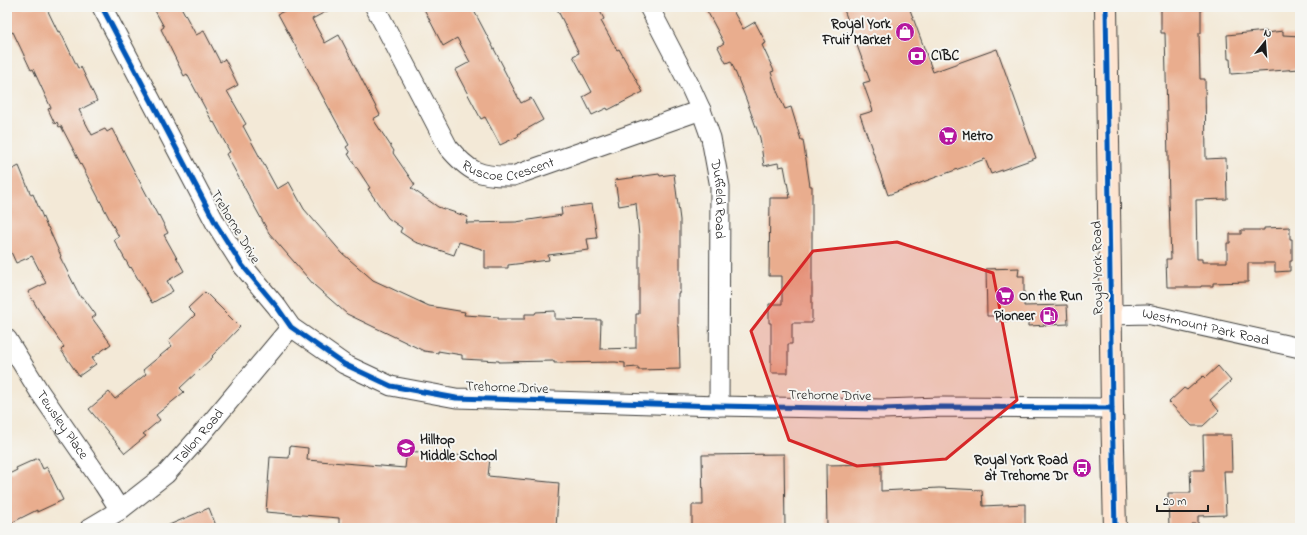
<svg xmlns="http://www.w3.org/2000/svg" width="1307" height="535" font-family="'Indie Flower',sans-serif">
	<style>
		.building { fill: #e9ad8e }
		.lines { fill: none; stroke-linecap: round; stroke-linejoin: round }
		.street-casing { stroke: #3c3b38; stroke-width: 21 }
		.secondary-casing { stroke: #3c3b38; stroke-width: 24 }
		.street { stroke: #fff; stroke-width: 19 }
		.secondary { stroke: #fde4d0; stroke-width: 22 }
		.cycleway-casing { stroke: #f6f6f2; stroke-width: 8 }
		.cycleway { stroke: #0057b8; stroke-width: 5 }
		.marked { fill: #d62828; fill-opacity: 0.2; stroke: #d62828; stroke-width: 3; stroke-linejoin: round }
		.labels { text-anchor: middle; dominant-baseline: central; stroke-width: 4; stroke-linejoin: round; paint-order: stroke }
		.poi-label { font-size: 14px; font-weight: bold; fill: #1c1c1c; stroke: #f6f6f2; text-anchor: start }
		.street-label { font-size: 14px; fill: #1c1c1c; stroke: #f6f6f2 }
	</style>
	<rect width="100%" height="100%" fill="#f6f6f2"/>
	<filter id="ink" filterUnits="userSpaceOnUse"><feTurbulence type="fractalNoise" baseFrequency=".025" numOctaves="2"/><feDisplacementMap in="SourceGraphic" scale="8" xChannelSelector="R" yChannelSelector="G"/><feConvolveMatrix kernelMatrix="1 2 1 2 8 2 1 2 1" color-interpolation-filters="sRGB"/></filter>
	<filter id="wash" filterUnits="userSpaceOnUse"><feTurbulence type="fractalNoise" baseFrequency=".012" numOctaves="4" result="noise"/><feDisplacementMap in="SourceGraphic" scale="16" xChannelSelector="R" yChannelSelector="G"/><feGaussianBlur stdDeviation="0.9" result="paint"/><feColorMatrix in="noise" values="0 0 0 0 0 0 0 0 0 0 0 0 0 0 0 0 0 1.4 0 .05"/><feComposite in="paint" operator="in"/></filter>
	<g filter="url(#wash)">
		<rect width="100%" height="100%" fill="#f3e9d7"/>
		<g id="blocks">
			<!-- building -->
			<g class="building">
				<polygon points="7,7 46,7 58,32 60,31 78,68 81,67 97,101 79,110 92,135 105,129 107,132 112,129 158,216 159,215 168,233 164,235 184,271 167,281 173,291 152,303 131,267 130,268 114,240 119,237 61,126 59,127 57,122 55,124 48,109 51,108 33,69 31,70 13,32 7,35"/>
				<polygon points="153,7 181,7 196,35 204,31 220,62 225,59 238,85 227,91 246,124 243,126 277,189 289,182 304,209 342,253 373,280 429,306 465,312 464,315 498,317 498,319 525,319 525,314 535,314 536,312 555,311 555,319 601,320 600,349 636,348 636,314 639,314 639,236 636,203 619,206 615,180 659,174 660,176 674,174 680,220 680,293 678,293 678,326 679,326 680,369 638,370 638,367 625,368 625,363 615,362 554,363 554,361 499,362 499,361 462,359 462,355 438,351 438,353 424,351 347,314 314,285 269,233 226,154 230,152 214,122 213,123 187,74 184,76 161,29 164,27"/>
				<polygon points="292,7 335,7 312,19 325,43 339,35 380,115 373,119 394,151 393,153 415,185 411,188 438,207 468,217 466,223 516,222 562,215 561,208 592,204 597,238 587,239 589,250 548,255 549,260 508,265 508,268 485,268 485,250 459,242 454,255 415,242 400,232 402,228 388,218 368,189 370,188 348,154 350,153 346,147 349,145 278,14"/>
				<polygon points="423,7 472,7 504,68 503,68 521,103 531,98 543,120 518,134 519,136 500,145 485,117 481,119 455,70 470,62 457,38 443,46"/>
				<polygon points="556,7 598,7 604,19 601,21 617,50 619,49 643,92 608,110 607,108 592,115 583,97 592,92 573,56 579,53"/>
				<polygon points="705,7 731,7 743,29 755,22 766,43 762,45 774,71 771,72 777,91 785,109 791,107 801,140 803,140 810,186 812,186 812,323 792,323 792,344 788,344 788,373 771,373 771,323 769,323 769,304 782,304 782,276 769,276 770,198 790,198 784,166 779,167 778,163 764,166 760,138 746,99 731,61 726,63 718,47 724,43"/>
				<polygon points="843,7 909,7 933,72 997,49 1036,158 991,174 985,159 888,195 860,115 873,111 863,83 870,81"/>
				<polygon points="1161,7 1201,7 1201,33 1199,33 1200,79 1205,79 1206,159 1226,158 1227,199 1196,200 1197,259 1202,259 1202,262 1227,262 1227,243 1230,243 1230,234 1241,234 1241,230 1264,230 1264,228 1290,227 1290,239 1292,239 1292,261 1290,261 1290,271 1275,272 1275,263 1248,263 1248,282 1213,283 1213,286 1201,286 1201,287 1167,287 1166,259 1171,259 1169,200 1165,33 1161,33"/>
				<polygon points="1266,31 1266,33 1283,31 1283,35 1300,36 1300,69 1231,74 1230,59 1228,59 1227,35"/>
				<polygon points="19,166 31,195 33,194 47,227 48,227 61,256 60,257 81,298 83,297 96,315 92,318 111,344 92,358 96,364 79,376 61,350 64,347 38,309 28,292 46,283 32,256 16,263 7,243 7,172"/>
				<polygon points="1019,268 1018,276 1024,276 1024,306 1067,305 1068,324 1028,326 1028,321 996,321 996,316 987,316 986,269"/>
				<polygon points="205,292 240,327 212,356 213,357 180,388 184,392 156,415 160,420 143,434 146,436 125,453 89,409 109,392 115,399 146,374 143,370 172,346 168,341 195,315 188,308"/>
				<polygon points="1218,366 1231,381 1210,400 1219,411 1203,426 1192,426 1169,402 1184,388 1187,390 1203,376 1205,378"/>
				<polygon points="1203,435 1231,435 1232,471 1224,471 1226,515 1198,516 1198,524 1192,524 1193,528 1169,528 1168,493 1191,493 1190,470 1204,470"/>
				<polygon points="290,446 308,448 307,460 405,468 407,451 490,458 488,476 559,483 556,528 339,528 339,518 266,512 270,457 289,458"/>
				<polygon points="784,454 785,528 692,528 692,505 703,505 702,455"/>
				<polygon points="38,458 43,469 47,467 63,500 37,512 37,510 7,525 7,475 17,470 16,468"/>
				<polygon points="881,464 881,491 939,488 982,490 983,506 1025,504 1025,528 827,528 826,465"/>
				<polygon points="209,508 217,528 162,528"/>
			</g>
		</g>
	</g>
	<g filter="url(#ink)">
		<use href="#blocks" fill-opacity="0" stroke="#3c3b38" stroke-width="1"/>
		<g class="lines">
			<defs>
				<g id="street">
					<polyline points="102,7 216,224 242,265 277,307 291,327 344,364 391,386 456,398 719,406 883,409 940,407 1112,408"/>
					<path id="s1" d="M375,7L448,147C469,172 479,177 513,176L701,110"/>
					<path id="s2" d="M649,7L690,86L701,110L711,138L720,187L719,406"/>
					<path id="s3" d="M1111,315L1147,314L1300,348"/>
					<path id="s4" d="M7,339L39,391L104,485L120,510"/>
					<path id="s5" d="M90,528L120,510L166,474L200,436L291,327"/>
				</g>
				<polyline id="secondary" points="1106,7 1112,408 1115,528"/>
			</defs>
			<!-- street casing -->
			<use href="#street" class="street-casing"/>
			<!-- secondary casing -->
			<use href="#secondary" class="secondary-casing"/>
			<!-- street -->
			<use href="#street" class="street"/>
			<!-- secondary -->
			<use href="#secondary" class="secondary"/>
			<defs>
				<g id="cycleway">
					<polyline points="102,7 216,224 242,265 277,307 291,327 344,364 391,386 456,398 719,406 883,409 940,407 1112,408"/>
					<polyline points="1106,7 1112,408 1115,528"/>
				</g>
			</defs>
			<!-- cycleway casing -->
			<use href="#cycleway" class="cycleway-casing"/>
			<!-- cycleway -->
			<use href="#cycleway" class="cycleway"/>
		</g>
	</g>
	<!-- marked area -->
	<path class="marked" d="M897,242L993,273L1017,400L946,459L857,466L789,440L751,331L813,251Z"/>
	<!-- icons -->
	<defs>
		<symbol id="shop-disc" viewBox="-11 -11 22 22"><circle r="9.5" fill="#b5179e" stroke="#f6f6f2"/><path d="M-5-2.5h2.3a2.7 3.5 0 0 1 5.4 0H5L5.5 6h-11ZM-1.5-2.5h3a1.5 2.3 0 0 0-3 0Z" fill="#fff"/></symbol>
		<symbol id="bank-disc" viewBox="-11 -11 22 22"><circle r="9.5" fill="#b5179e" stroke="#f6f6f2"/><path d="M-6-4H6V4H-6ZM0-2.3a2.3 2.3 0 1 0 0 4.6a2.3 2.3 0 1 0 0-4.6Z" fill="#fff"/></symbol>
		<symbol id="supermarket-disc" viewBox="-11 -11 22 22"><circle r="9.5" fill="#b5179e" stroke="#f6f6f2"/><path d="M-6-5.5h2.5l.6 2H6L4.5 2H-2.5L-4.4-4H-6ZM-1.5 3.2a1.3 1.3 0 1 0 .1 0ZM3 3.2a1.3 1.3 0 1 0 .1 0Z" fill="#fff"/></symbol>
		<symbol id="fuel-disc" viewBox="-11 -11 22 22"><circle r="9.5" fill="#b5179e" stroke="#f6f6f2"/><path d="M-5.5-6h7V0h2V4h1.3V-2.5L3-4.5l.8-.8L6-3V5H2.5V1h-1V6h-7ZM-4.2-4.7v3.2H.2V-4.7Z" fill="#fff"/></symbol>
		<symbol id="school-disc" viewBox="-11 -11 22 22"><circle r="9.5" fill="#b5179e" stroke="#f6f6f2"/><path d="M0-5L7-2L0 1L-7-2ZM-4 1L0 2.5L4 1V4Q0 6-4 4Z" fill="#fff"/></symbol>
		<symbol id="bus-disc" viewBox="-11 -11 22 22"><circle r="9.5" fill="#b5179e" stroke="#f6f6f2"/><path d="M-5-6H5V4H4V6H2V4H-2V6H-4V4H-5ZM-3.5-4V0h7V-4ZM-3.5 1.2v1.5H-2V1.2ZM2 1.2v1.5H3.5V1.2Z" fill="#fff"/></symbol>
	</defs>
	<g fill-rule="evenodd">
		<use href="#shop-disc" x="894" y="21" width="22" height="22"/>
		<use href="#bank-disc" x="906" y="45" width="22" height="22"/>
		<use href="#supermarket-disc" x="937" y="125" width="22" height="22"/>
		<use href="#supermarket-disc" x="994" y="285" width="22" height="22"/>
		<use href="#fuel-disc" x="1038" y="305" width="22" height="22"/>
		<use href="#school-disc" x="395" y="437" width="22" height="22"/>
		<use href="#bus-disc" x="1071" y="457" width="22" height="22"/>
	</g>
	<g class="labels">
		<!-- poi labels -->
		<g class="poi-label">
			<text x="891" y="24" text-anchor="end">Royal York<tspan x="891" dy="16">Fruit Market</tspan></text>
			<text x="931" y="56">CIBC</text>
			<text x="962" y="136">Metro</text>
			<text x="1019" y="296">On the Run</text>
			<text x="1035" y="316" text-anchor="end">Pioneer</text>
			<text x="420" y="440">Hilltop<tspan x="420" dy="16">Middle School</tspan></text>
			<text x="1068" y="460" text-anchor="end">Royal York Road<tspan x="1068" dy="16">at Trehome Dr</tspan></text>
		</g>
		<!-- street labels -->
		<g class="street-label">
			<text stroke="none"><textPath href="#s1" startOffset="228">Ruscoe Crescent</textPath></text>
			<text stroke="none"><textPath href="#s2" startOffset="207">Duffield Road</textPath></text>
			<text transform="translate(235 227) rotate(59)">Trehorne Drive</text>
			<text transform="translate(1098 268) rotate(-91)">Royal York Road</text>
			<text stroke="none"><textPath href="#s3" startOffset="96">Westmount Park Road</textPath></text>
			<text transform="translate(507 388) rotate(2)">Trehorne Drive</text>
			<text transform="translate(830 396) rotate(1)">Trehorne Drive</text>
			<text stroke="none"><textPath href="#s4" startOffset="102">Tewsley Place</textPath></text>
			<text stroke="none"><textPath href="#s5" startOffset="143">Tallon Road</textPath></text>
		</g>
	</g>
	<!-- margin -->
	<rect width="1307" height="535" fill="none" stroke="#f6f6f2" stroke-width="24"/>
	<!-- north arrow -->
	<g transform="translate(1265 42) rotate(17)" stroke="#f6f6f2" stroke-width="3" paint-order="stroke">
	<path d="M0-3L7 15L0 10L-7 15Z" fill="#1c1c1c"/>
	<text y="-6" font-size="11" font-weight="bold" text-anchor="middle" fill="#1c1c1c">N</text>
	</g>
	<!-- scale -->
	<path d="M1157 505v6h51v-6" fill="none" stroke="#1c1c1c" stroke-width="2"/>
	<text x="1163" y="505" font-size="12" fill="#1c1c1c" stroke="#f6f6f2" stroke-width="3" paint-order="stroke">20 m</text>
</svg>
